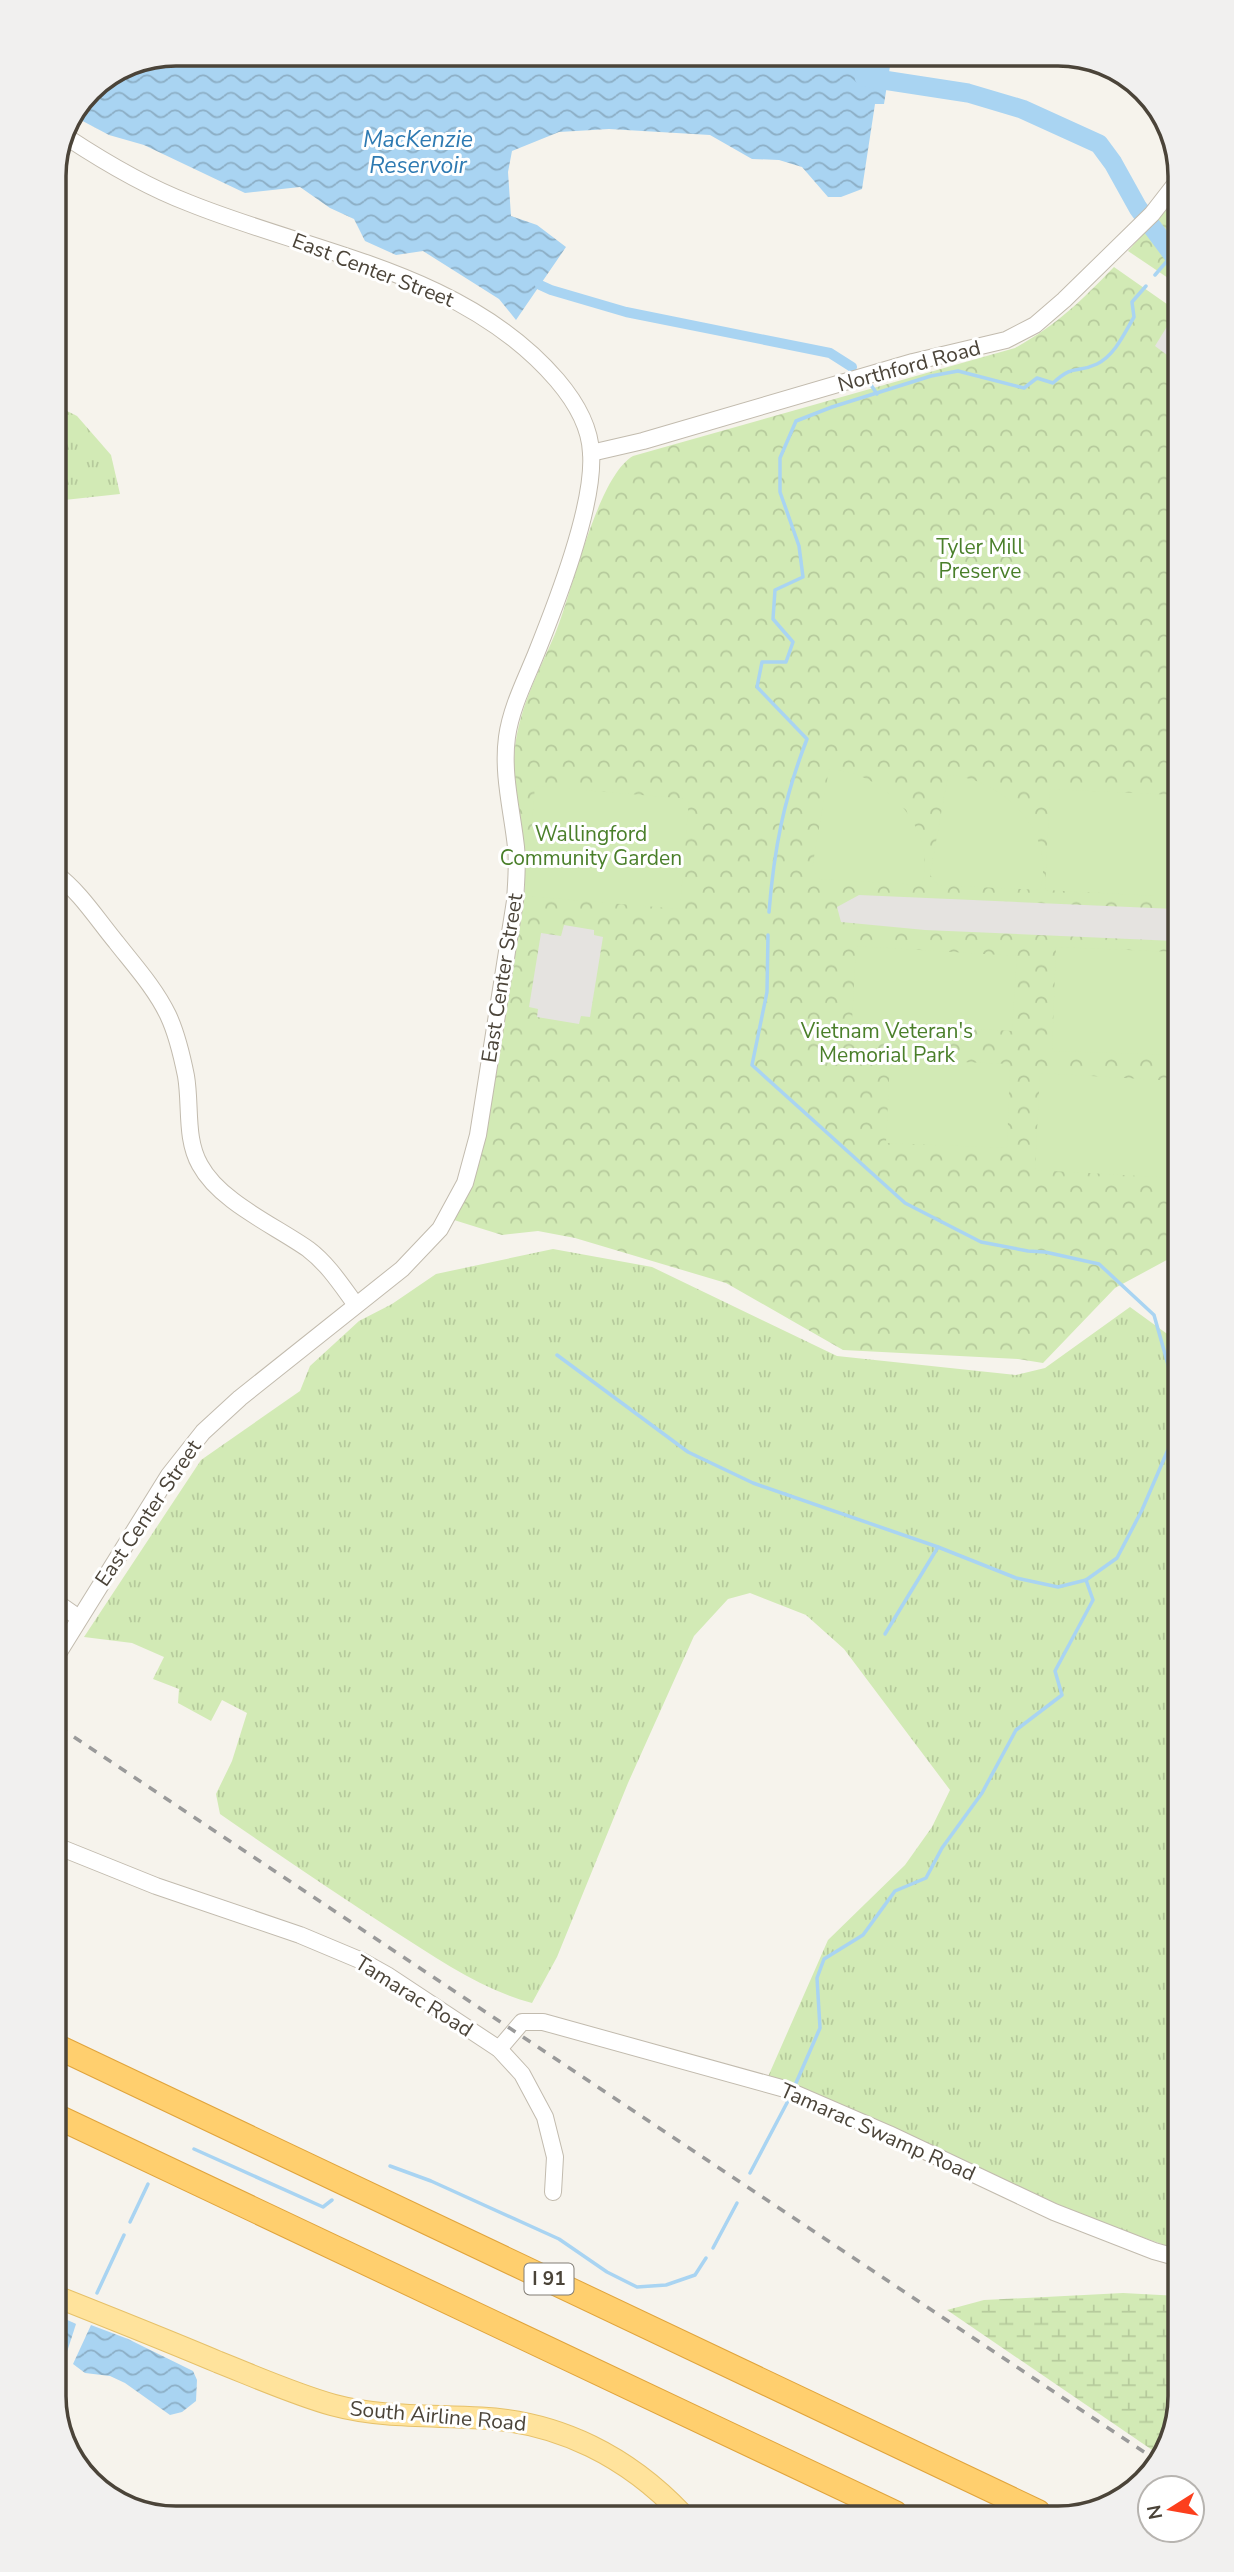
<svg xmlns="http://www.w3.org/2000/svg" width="1234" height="2572" font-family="'Nunito Sans',sans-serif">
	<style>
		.grass { fill: url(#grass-tufts) }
		.wetland { fill: url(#wetland-marsh) }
		.park { fill: url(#park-crowns) }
		.garden { fill: #d2eab5 }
		.parking { fill: #e5e3e0 }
		.water { fill: url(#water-waves) }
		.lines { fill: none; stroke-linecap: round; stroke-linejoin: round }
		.stream { stroke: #a9d4f2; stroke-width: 3.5 }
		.canal { stroke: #a9d4f2; stroke-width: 10 }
		.river { stroke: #a9d4f2; stroke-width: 19 }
		.minor-casing { stroke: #c2bbae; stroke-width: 18 }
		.major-casing { stroke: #e6c16a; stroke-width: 23 }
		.highway-casing { stroke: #e0a43c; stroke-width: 26 }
		.minor { stroke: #fff; stroke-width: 16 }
		.major { stroke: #ffe39c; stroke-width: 21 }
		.highway { stroke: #ffcf6e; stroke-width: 24 }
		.rail { stroke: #9a9a9a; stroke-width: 3.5; stroke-dasharray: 9 9; stroke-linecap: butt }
		.labels { text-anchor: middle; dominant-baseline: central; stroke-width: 6; stroke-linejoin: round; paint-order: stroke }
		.shield { fill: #fff; stroke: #817c74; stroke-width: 2 }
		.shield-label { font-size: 19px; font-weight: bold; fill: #4b4439 }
		.street-label { font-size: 21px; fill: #4b4439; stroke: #fff }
		.park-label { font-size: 21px; fill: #4a7f2a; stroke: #fff }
		.water-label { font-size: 23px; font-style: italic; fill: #2e7ab2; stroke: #fff }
		.rim { fill: none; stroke: #4b4439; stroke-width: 3.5 }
	</style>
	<defs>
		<pattern id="grass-tufts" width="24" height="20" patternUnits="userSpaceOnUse" patternTransform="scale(1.75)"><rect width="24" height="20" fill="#d2eab5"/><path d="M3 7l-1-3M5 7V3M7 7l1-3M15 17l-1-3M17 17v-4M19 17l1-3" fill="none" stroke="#b6ca9c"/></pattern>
		<pattern id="wetland-marsh" width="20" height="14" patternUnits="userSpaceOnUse" patternTransform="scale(1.75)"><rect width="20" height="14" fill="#d2eab5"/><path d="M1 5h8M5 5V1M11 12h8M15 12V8" fill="none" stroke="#b6ca9c"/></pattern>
		<pattern id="park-crowns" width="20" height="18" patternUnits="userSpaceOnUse" patternTransform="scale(1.75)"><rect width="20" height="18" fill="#d2eab5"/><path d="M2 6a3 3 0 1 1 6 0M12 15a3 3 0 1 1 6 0" fill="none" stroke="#b6ca9c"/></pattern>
		<pattern id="water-waves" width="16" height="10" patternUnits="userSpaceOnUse" patternTransform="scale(1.75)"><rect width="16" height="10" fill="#a9d4f2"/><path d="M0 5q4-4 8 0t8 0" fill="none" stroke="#8caec5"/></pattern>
	</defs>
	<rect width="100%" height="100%" fill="#f6f3ec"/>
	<!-- grass -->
	<g class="grass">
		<polygon points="55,405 77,416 111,455 120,494 55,501"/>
		<path d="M553,1249L652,1267L837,1356L1016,1375L1045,1368L1130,1307L1170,1336L1177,1353L1179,2250L1099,2222L767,2079L828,1940L905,1865L932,1827L950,1790L844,1649L806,1615L750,1593L728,1599L694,1636L628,1783L557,1957L532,2003C482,1990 438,1959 394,1931C335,1893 278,1854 220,1814L216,1794L232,1761L247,1713L222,1700L211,1721L178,1703L179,1689L153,1679L164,1657L132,1643L84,1637L201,1460L300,1391L310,1366L359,1321L392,1304L436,1274Z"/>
	</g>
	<!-- wetland -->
	<polygon class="wetland" points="1123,2293 1179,2296 1180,2396 1161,2456 947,2310 984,2300"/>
	<!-- park -->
	<g class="park">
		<polygon points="1173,201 1174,282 1128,251"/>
		<path d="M1114,267L1174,309L1176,1255L1115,1288L1043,1363L1018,1359L843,1350L726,1283L575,1238L538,1231L502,1235L454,1220L470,1189L485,1136L525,887C525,862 523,837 519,813C517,795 513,777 514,760C516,713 537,676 555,634C572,594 597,477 633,456L1015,348C1058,324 1080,302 1114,267Z"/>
	</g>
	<!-- garden -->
	<g class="garden">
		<path d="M829,769C885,772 937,827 922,885L820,879L812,869Z"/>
		<path d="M948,775C1003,778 1057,832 1040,890L938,885L930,875Z"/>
		<polygon points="535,786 689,799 680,909 526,896"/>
		<polygon points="1050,789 1175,795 1175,897 1045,890"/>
		<polygon points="856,946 1017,956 1012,1031 852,1021"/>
		<polygon points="1056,947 1176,952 1176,1055 1052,1051"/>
		<polygon points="890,1059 1010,1064 1007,1148 886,1143"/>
		<polygon points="1040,1073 1176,1081 1176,1178 1035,1170"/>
	</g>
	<!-- parking -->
	<g class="parking">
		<polygon points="1171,320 1174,322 1174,346 1167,355 1155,346"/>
		<polygon points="859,895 1175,909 1175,941 925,930 841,922 837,907"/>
		<polygon points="564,925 594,930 594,935 603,937 590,1017 581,1016 579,1024 537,1017 538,1009 529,1007 541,933 561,936"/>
	</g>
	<!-- water -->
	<g class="water">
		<polygon points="883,56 891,60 884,104 875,104 862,189 841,197 828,197 802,167 779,160 752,159 710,135 609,129 559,132 512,151 508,172 511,216 537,225 566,247 516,320 499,299 423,251 396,255 365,241 354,219 330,208 300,187 245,193 144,145 109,135 77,118 90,90 130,63"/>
		<polygon points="61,2317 76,2324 65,2358 61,2359"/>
		<polygon points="91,2325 128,2339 193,2371 197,2380 196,2401 182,2412 170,2415 125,2383 110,2376 85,2373 73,2364"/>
	</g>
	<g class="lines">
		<!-- stream -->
		<g class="stream">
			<polyline points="1155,275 1173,254"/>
			<polyline points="871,385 877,394"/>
			<path d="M769,912C774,849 784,798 807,739L757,687L762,662H786L793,642L773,619L775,590L803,577L799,546L780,492V458L796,421L832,407L931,376L958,371L1024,388L1037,378L1053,383C1075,363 1076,374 1097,364C1115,355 1124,334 1134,317L1132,302L1146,286"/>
			<polyline points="768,935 767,992 752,1065 905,1203 981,1242 1028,1251 1045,1252 1099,1264 1154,1315 1176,1393 1170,1445 1142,1510 1117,1558 1086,1580 1093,1600 1055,1671 1062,1695 1016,1730 982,1793 942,1848 926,1878 895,1891 863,1935 824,1959 817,1978 820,2028 796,2083"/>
			<polyline points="557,1355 688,1452 753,1483 938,1547 1016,1578 1058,1587 1086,1580"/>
			<polyline points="885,1634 938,1547"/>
			<polyline points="194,2149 323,2207 332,2200"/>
			<polyline points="390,2166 431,2181 559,2239 607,2272 637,2287 666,2285 695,2275 706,2258"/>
			<polyline points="750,2173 789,2099"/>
			<polyline points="130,2222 148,2184"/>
			<polyline points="713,2248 737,2203"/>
			<polyline points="97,2293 124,2235"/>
		</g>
		<!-- canal -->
		<polyline class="canal" points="540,285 551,290 626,312 830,353 852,367"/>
		<!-- river -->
		<polyline class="river" points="864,77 968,93 1022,109 1099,144 1113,163 1138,208 1173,255"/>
		<defs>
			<g id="minor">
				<polyline points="591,453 643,441 913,362 1006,340 1035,325 1064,300 1152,214 1173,187"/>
				<path d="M56,874C80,892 97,919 116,942C134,965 155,988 168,1015C177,1034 182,1056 186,1076C191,1105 185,1139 200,1165C220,1202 274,1225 308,1249C328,1264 342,1286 356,1305"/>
				<polyline points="59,1604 79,1618"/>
				<path d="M59,1652L169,1475L203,1432L240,1398L402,1269L440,1229L465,1183L478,1135L515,901C516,883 518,865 516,847C512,810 502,774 507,737C511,708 525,681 536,654C556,604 595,505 591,453C590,425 574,400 557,380C464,272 315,254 189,203C147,187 106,163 68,138"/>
				<polyline points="59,1847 156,1886 300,1935 362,1961 387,1975 499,2049 522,2074 545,2117 555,2157 553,2192"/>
				<polyline points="499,2049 522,2022 543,2022 785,2089 889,2134 1054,2212 1154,2251 1179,2258"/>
			</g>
			<path id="major" d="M60,2298C113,2319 166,2340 218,2362C256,2377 294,2394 333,2405C381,2418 432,2415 481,2418C560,2422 628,2457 682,2514"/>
			<g id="highway">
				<polyline points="60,2048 1038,2512"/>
				<polyline points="60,2118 895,2513"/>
			</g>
		</defs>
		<!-- minor casing -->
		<use href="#minor" class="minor-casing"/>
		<!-- major casing -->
		<use href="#major" class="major-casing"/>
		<!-- highway casing -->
		<use href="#highway" class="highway-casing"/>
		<!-- minor -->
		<use href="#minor" class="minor"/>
		<!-- major -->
		<use href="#major" class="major"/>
		<!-- highway -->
		<use href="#highway" class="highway"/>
		<!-- rail -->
		<polyline class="rail" points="59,1727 1159,2462"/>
	</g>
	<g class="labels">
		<!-- shield labels -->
		<rect class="shield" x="524.5" y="2263.5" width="49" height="31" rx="5"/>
		<g class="shield-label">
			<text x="549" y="2279">I 91</text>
		</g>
		<!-- street labels -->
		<g class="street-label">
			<text transform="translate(373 270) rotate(21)">East Center Street</text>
			<text transform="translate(909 366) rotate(-15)">Northford Road</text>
			<text transform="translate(502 978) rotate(-81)">East Center Street</text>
			<text transform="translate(148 1513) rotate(-56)">East Center Street</text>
			<text transform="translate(414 1996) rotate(32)">Tamarac Road</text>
			<text transform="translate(878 2132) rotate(24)">Tamarac Swamp Road</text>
			<text transform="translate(438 2416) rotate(5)">South Airline Road</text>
		</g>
		<!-- park labels -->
		<g class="park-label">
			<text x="980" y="547">Tyler Mill<tspan x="980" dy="24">Preserve</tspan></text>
			<text x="591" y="834">Wallingford<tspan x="591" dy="24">Community Garden</tspan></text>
			<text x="887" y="1031">Vietnam Veteran's<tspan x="887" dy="24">Memorial Park</tspan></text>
		</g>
		<!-- water labels -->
		<g class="water-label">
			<text x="418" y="139">MacKenzie<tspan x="418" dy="26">Reservoir</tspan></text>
		</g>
	</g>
	<!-- crop -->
	<path d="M0 0H1234V2572H0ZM176 66H1058A110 110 0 0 1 1168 176V2396A110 110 0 0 1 1058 2506H176A110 110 0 0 1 66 2396V176A110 110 0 0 1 176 66Z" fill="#f1f0ef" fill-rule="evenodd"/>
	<path class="rim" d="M176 66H1058A110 110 0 0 1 1168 176V2396A110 110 0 0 1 1058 2506H176A110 110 0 0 1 66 2396V176A110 110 0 0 1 176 66Z"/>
	<!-- north arrow -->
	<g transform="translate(1171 2509) rotate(259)"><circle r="33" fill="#ffffff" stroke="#b7b4b0" stroke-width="2"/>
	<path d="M0-5L12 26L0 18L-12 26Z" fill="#fc3f1d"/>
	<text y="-10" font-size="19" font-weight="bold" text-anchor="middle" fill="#4b4439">N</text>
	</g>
</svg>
